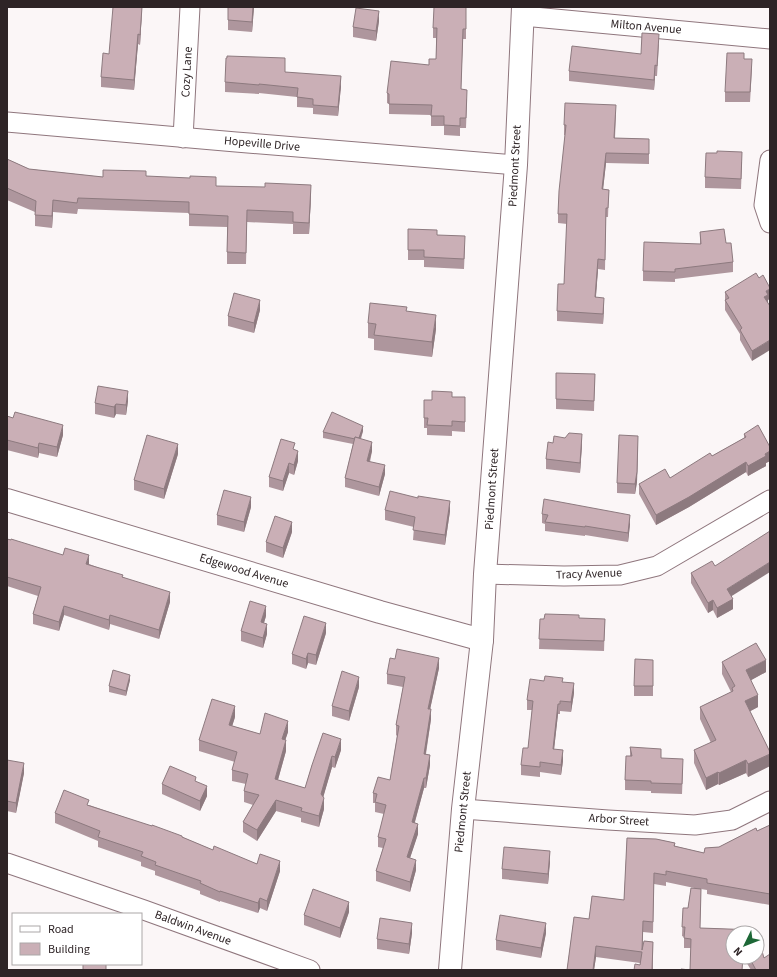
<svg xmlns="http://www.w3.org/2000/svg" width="777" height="977" font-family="'Source Sans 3',sans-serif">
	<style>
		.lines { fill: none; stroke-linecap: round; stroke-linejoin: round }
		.street-casing { stroke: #8f767d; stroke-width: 21 }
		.secondary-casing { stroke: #8f767d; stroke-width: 24 }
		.street { stroke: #fff; stroke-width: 19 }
		.secondary { stroke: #fff; stroke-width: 22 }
		.wall { fill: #ae969d }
		.shaded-wall { fill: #8d7a7f }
		.building { fill: #caafb6; stroke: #8d7a7f }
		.labels { text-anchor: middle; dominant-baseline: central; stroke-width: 3; stroke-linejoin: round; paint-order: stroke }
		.street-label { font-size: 12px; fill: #2e2426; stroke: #fff }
	</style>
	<rect width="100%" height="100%" fill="#fbf6f7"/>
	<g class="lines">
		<defs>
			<g id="street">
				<polyline points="523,16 770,39"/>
				<polyline points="7,122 236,142 516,165"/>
				<polyline points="183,138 190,7"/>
				<polyline points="770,160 764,205 770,223"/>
				<polyline points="485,574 564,576 620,575 657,566 770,500"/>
				<polyline points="463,809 608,820 695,825 732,820 770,801"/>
				<polyline points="7,863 144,910 310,970"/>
			</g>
			<g id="secondary">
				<polyline points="7,500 380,612 482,640"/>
				<polyline points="450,970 463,809 482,640 485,574 516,165 523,7"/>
			</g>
		</defs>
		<!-- street casing -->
		<use href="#street" class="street-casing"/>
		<!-- secondary casing -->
		<use href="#secondary" class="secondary-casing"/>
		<!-- street -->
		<use href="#street" class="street"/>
		<!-- secondary -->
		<use href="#secondary" class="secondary"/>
	</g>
	<!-- wall -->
	<g class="wall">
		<polygon points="142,7 140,45 138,44 134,90 101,87 101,77 109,54"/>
		<polygon points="254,7 252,32 228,30 228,20"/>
		<polygon points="466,7 466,39 463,39 461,89 467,100 466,128 460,128 460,136 444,135 444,126 431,126 431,115 389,114 389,104 387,103 387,93 429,65 436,59 436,38 433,38 433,28"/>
		<polygon points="379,21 376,41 353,37 353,27"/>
		<polygon points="659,44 657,76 655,76 654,90 569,81 569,71 641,54"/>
		<polygon points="744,59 752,69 750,102 725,102 725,92"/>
		<polygon points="285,72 341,86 338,116 313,114 313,108 297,107 297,97 259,93 259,94 225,92 225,82"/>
		<polygon points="616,115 615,138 649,139 649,164 606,163 603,189 609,190 608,217 606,217 605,270 598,269 596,297 604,307 603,324 557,321 557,311 564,284 567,224 558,223 558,214 565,135 564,135 564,125"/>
		<polygon points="7,159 29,169 103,177 146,176 216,186 311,196 309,234 293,234 293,224 247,222 246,264 227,264 227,227 189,226 189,213 78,209 77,214 53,212 52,228 35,226 35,212 7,200"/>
		<polygon points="742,162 741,189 705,188 705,177"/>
		<polygon points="408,229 437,235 465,246 464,269 424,267 424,260 408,260"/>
		<polygon points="700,232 726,243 733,262 733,272 675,279 675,282 643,281 643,271 700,244"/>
		<polygon points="725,292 768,300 752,361 740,340 740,334 725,310"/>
		<polygon points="260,310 254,333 228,326 228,316"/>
		<polygon points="368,323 436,329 432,357 374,350 374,339 368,338"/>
		<polygon points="595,374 594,411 556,409 556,399"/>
		<polygon points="452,397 465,397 465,432 452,431 452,436 427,435 427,428 424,428 424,400 432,400"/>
		<polygon points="128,401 126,415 116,414 114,418 95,414 95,403"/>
		<polygon points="7,416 63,435 57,457 39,453 38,458 7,450"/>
		<polygon points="363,431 361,439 372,451 370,462 385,474 379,496 345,487 345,478 353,444 323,438 323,432"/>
		<polygon points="744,434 770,447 770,461 766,463 766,466 748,476 746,472 689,507 656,525 639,494 639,484 670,478 712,456 744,438"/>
		<polygon points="565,438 582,444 580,473 546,469 546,459 553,443"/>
		<polygon points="638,446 637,482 635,494 617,493 617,483"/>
		<polygon points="295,450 298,461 294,475 289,473 283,491 269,487 269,477"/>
		<polygon points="178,454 164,499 134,490 134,480"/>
		<polygon points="251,507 244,532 217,525 217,515"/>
		<polygon points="385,510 450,511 445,545 413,540 414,527 385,520"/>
		<polygon points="542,514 630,524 628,542 585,535 585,536 545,531 545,524 542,523"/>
		<polygon points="292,532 283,558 266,552 266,542"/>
		<polygon points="7,539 89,564 123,577 170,602 159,639 110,624 109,630 64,615 59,631 33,624 33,614 38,596 7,586"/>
		<polygon points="691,573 731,596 733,609 717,618 713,610 708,613 691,583"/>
		<polygon points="266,616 264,623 267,634 263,648 241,641 241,631"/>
		<polygon points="579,618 605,619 604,651 539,649 540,619"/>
		<polygon points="326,633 316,665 308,663 306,669 292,664 292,654"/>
		<polygon points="653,660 653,696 634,696 634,686"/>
		<polygon points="722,662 766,672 751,680 758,707 750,711 770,752 770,766 748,777 746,773 719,785 718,784 706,790 694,763 694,750 711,743 700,719 700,707 731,692 722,674"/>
		<polygon points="439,668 430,709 431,719 426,754 430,765 426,788 424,788 415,822 418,834 410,858 416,870 410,892 376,881 376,871 383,848 378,847 378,837 384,814 375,812 375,803 373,803 373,793 390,780 397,736 396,735 396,725 403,687 387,684 387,674"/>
		<polygon points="130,680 126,696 109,692 109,686"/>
		<polygon points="544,681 563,682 574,693 571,712 560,711 560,714 558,714 554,749 563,761 561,775 540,772 540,777 521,775 521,765 528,748 532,710 527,710 527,700"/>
		<polygon points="359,687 349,721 332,716 332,706"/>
		<polygon points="235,717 232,726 260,734 288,732 285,740 286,751 278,780 305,788 312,765 341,750 335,768 332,767 323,797 324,809 319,827 301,822 301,818 276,811 257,841 243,832 243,822 253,805 244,802 244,791 246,784 232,781 232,770 235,762 199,751 199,740"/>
		<polygon points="630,747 661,758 683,769 682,794 651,793 651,791 625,790 625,780 630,756"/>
		<polygon points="7,760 24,773 16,813 7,811"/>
		<polygon points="196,782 207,796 200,811 162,794 162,784"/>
		<polygon points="89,805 182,837 213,850 280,871 267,911 260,908 258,913 220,901 220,902 200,894 200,891 155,875 155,871 141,866 141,862 98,847 98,841 55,823 55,813"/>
		<polygon points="770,825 770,905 707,894 707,890 701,889 700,928 756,930 757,933 733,933 733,957 743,957 742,970 681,970 681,969 690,970 691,948 684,948 684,937 682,936 683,908 688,908 691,888 699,889 666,882 666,886 654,884 653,933 643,932 643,949 644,941 653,942 653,970 634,970 635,964 640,965 640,963 596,957 594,970 567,970 574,917 589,919 592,896 624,900 627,838 656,839 675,843 675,846 704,853 705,848 719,847 756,828 757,831"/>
		<polygon points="550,861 548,884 502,879 502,869"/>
		<polygon points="349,912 340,938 304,925 304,915"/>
		<polygon points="412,933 409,954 377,949 377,939"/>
		<polygon points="546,933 541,958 496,950 496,940"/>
		<polygon points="743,957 764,958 770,970 751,970"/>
	</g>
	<!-- shaded-wall -->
	<g class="shaded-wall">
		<polygon points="142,7 142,12 140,45 140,35"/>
		<polygon points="253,7 254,7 252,32 252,22"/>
		<polygon points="379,11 379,21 376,41 376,31"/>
		<polygon points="138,34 138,44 134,90 134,80"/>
		<polygon points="655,65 655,76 654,90 654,80"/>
		<polygon points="341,76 341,86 338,116 338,107"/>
		<polygon points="606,153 606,163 602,199 602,189"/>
		<polygon points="311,185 311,196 309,234 309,223"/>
		<polygon points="53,200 53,212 52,228 52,216"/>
		<polygon points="598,259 598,269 595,307 595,297"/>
		<polygon points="770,289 770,299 768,300 768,305 764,297 766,291"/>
		<polygon points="604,298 604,307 603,324 603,314"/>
		<polygon points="260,300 260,310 254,333 254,323"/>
		<polygon points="436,315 436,329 432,357 432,342"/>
		<polygon points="770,340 770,350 752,361 752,351"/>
		<polygon points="8,352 8,362 7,365 7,355"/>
		<polygon points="128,391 128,401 126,415 126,405"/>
		<polygon points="116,404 116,414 114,418 114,407"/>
		<polygon points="63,425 63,435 57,457 57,447"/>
		<polygon points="363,426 363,431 358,445 358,440"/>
		<polygon points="582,434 582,444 580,473 580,463"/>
		<polygon points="638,436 637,482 635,494 635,484"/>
		<polygon points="372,442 372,451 367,470 367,461"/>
		<polygon points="39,443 39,453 38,458 38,448"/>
		<polygon points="178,444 178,454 164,499 164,489"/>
		<polygon points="298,451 298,461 294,475 294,465"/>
		<polygon points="770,451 770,461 766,463 766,466 748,476 748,466"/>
		<polygon points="746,462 746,472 689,507 656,525 656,515"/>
		<polygon points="289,463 289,473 283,491 283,481"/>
		<polygon points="385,465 385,474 379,496 379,487"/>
		<polygon points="251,497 251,507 244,532 244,522"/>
		<polygon points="450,501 450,511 445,545 445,535"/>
		<polygon points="630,515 630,524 628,542 628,533"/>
		<polygon points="292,522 292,532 283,558 283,548"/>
		<polygon points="89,555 89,565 86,564"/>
		<polygon points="770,562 770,572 727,599 727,589"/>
		<polygon points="170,592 170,602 159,639 159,630"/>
		<polygon points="733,599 733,609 717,618 717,608"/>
		<polygon points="713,600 713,610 708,613 708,603"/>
		<polygon points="64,606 64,615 59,631 59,622"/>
		<polygon points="266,606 266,616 261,632 261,622"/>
		<polygon points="110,615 110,624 109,630 109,620"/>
		<polygon points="326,623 326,633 316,665 316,655"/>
		<polygon points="267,624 267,634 263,648 263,638"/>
		<polygon points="308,653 308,663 306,669 306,659"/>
		<polygon points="439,658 439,668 428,719 428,709"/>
		<polygon points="766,660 766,672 746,683 746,670"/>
		<polygon points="130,675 130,680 126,696 126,691"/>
		<polygon points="359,677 359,687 349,721 349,711"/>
		<polygon points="574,683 574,693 571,712 571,702"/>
		<polygon points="758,695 758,707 745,714 745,701"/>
		<polygon points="558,704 558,714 553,759 553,749"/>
		<polygon points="235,706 235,717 229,736 229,725"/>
		<polygon points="431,709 431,719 424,764 424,754"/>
		<polygon points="288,721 288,732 282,750 282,739"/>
		<polygon points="341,739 341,750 335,768 335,757"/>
		<polygon points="286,740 286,751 275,790 275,779"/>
		<polygon points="563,750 563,761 561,775 561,765"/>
		<polygon points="770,754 770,766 748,777 748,764"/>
		<polygon points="430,755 430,765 426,788 426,778"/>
		<polygon points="332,756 332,767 321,805 321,794"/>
		<polygon points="746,760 746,773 719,785 719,773"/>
		<polygon points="24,763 24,773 16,813 16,803"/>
		<polygon points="718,772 718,784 706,790 706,778"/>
		<polygon points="424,778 424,788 412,832 412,822"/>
		<polygon points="207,786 207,796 200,811 200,801"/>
		<polygon points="324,798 324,809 319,827 319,816"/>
		<polygon points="276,800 276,811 257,841 257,830"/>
		<polygon points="418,824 418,834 407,867 407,857"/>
		<polygon points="550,851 550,861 548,884 548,874"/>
		<polygon points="416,860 416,870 410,892 410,882"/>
		<polygon points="280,861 280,871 267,911 267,901"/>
		<polygon points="260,898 260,908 258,913 258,903"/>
		<polygon points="349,902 349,912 340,938 340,928"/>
		<polygon points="412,923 412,933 409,954 409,944"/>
		<polygon points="546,923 546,933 541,958 541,948"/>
		<polygon points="596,946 596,957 594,970 593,970"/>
	</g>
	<!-- building -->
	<g class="building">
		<polygon points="113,7 142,7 140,35 138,34 134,80 101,77 103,53 109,54"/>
		<polygon points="228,7 253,7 252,22 228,20"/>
		<polygon points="434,7 466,7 466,29 463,29 461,89 467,90 466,118 460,118 460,126 444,125 444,116 431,116 432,105 389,104 389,94 387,93 391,61 429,65 429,59 436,59 437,28 433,28"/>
		<polygon points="356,8 379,11 376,31 353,27"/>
		<polygon points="642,33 659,34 657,66 655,65 654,80 569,71 572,46 641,54"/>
		<polygon points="727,53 744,53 744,59 752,59 750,92 725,92"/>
		<polygon points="227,56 285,58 285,72 341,76 338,107 313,105 313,99 297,97 298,88 259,84 259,85 225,82 226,58 227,58"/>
		<polygon points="565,103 616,105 614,138 649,139 649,154 606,153 602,189 609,190 608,208 606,208 605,260 598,259 595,297 604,298 603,314 557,311 558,284 564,284 567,214 558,214 559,191 566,125 564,125"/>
		<polygon points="717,151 742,152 741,179 705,177 706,153 717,153"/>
		<polygon points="7,159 29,169 103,177 103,170 146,171 146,176 190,178 190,176 216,177 216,186 265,187 265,183 311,185 309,223 293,222 293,212 247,210 246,253 227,252 228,216 189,214 189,202 78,198 77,203 53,200 52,216 35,215 36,201 7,188"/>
		<polygon points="408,229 437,230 437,235 465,236 464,259 424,257 424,250 408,250"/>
		<polygon points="724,229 726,243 731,243 733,262 675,269 675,272 643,271 644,242 701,244 700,232"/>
		<polygon points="756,273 759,278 763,275 770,288 770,289 766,291 768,295 764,297 770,306 770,340 752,351 740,330 742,328 725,300 729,298 725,292"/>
		<polygon points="234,293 260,300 254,323 228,316"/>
		<polygon points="370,303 407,307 406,311 436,315 432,342 374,335 376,324 368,323"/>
		<polygon points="556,373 595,374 594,401 556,399"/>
		<polygon points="98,386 128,391 126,405 116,404 114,407 95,403"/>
		<polygon points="432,391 452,392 452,397 465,397 465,422 452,421 452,426 427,425 428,418 424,418 424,400 432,400"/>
		<polygon points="15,412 63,425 57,447 39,443 38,448 7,440 7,416 13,418"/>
		<polygon points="332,412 363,426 359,438 355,437 355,439 323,432"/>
		<polygon points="758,425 770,447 770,451 765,454 766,456 748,466 746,462 689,497 656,515 639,484 665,469 670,478 710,453 712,456 746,437 744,434"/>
		<polygon points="569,433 582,434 580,463 546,459 548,442 553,443 554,436 565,438"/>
		<polygon points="147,435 178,444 164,489 134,480"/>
		<polygon points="619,435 638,436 637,472 635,484 617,483"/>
		<polygon points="355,437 372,442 367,461 385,465 379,487 345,478"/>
		<polygon points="281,439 295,443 293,449 298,451 294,465 289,463 283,481 269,477"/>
		<polygon points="224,490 251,497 244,522 217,515"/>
		<polygon points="390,491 418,498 418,496 450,501 445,535 413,530 415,517 385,510"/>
		<polygon points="544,499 630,515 628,533 585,526 585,527 545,522 548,515 542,514"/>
		<polygon points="275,516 292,522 283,548 266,542"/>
		<polygon points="770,531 770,562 727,589 733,599 717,608 713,600 708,603 691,573 712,561 715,566"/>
		<polygon points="7,539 11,540 11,539 63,555 65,548 89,555 86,564 123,575 122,577 170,592 159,630 110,615 109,620 64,606 59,622 33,614 41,587 7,577"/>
		<polygon points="250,601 266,606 261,622 267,624 263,638 241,631"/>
		<polygon points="545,614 579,615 579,618 605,619 604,641 539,639 540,619 544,619"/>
		<polygon points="304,616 326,623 316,655 308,653 306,659 292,654"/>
		<polygon points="756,643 766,660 746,670 758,695 745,701 770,752 770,754 748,764 746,760 719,773 718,772 706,778 694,750 716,740 700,707 733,691 732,688 735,686 722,662"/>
		<polygon points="397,649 439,658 428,709 431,709 424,754 430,755 426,778 424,778 412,822 418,824 407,857 416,860 410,882 376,871 386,839 378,837 386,805 375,802 377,794 373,793 378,777 390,780 399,726 396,725 405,677 387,674 390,658 395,659"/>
		<polygon points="635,659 653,660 653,686 634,686"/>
		<polygon points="113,670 130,675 126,691 109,686"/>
		<polygon points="342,671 359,677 349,711 332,706"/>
		<polygon points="545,676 563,678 562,682 574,683 571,702 560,701 560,704 558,704 553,749 563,750 561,765 540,762 540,767 521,765 523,748 528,748 533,701 527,700 530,679 544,681"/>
		<polygon points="212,699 235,706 229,725 260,734 265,713 288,721 282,739 286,740 275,779 305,788 312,765 323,733 341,739 335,757 332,756 321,794 324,798 319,816 301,811 302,808 276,800 257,830 243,822 259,795 244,791 248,774 232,770 237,752 199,740"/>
		<polygon points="630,747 661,749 661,758 683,759 682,784 651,783 651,781 625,780 626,756 632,756"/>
		<polygon points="7,760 24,763 16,803 7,801"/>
		<polygon points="170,766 196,777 195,781 207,786 200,801 162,784"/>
		<polygon points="64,790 89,800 87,805 152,826 152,825 182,836 182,837 213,850 214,846 257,864 260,854 280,861 267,901 260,898 258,903 220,891 220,892 200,883 201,881 155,865 156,862 141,856 143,852 98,837 100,831 55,813"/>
		<polygon points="770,825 770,894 707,883 707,879 666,871 666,875 654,873 653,922 643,921 642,950 644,941 653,942 652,970 634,970 635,964 640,965 642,952 596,946 593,970 567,970 574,917 589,919 592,896 624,900 627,838 656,839 675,843 674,846 704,853 705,848 719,847 756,828 757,831"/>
		<polygon points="504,847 550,851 548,874 502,869"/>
		<polygon points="691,888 701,889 700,928 756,930 757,933 733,933 733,957 743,957 742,970 681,970 681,969 690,970 691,939 684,938 685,927 682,927 683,908 688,908"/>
		<polygon points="313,889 349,902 340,928 304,915"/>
		<polygon points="500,915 546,923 541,948 496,940"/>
		<polygon points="380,918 412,923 409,944 377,939"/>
		<polygon points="757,934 764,958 770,954 770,970 756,970 749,957 757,957"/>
		<rect x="83" y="964" width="23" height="6"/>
	</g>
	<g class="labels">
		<!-- street labels -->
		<g class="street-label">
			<text transform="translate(646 27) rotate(5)">Milton Avenue</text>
			<text transform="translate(187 72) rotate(-87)">Cozy Lane</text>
			<text transform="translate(262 144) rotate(5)">Hopeville Drive</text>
			<text transform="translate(515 166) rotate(-87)">Piedmont Street</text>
			<text transform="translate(492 489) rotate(-86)">Piedmont Street</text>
			<text transform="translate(244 571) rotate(17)">Edgewood Avenue</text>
			<text transform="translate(589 574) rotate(-2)">Tracy Avenue</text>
			<text transform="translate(463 812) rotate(-84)">Piedmont Street</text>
			<text transform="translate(619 820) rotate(4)">Arbor Street</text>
			<text transform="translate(193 928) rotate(20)">Baldwin Avenue</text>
		</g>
	</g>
	<!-- border -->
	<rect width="777" height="977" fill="none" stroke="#2e2426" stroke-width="16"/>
	<!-- legend -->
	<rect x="12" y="913" width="130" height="52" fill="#ffffff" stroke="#aba7a8"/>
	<rect x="20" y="926" width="20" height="6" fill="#ffffff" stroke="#aba7a8"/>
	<text x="48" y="933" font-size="12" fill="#2e2426">Road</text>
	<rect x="20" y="943" width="20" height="12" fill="#caafb6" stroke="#aba7a8"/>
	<text x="48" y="953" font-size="12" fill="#2e2426">Building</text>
	<!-- north arrow -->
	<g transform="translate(745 945) rotate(227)"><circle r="19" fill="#ffffff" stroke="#aba7a8"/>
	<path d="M0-3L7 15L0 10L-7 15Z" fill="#1d6837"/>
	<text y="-6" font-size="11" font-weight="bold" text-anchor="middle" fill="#2e2426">N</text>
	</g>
</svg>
